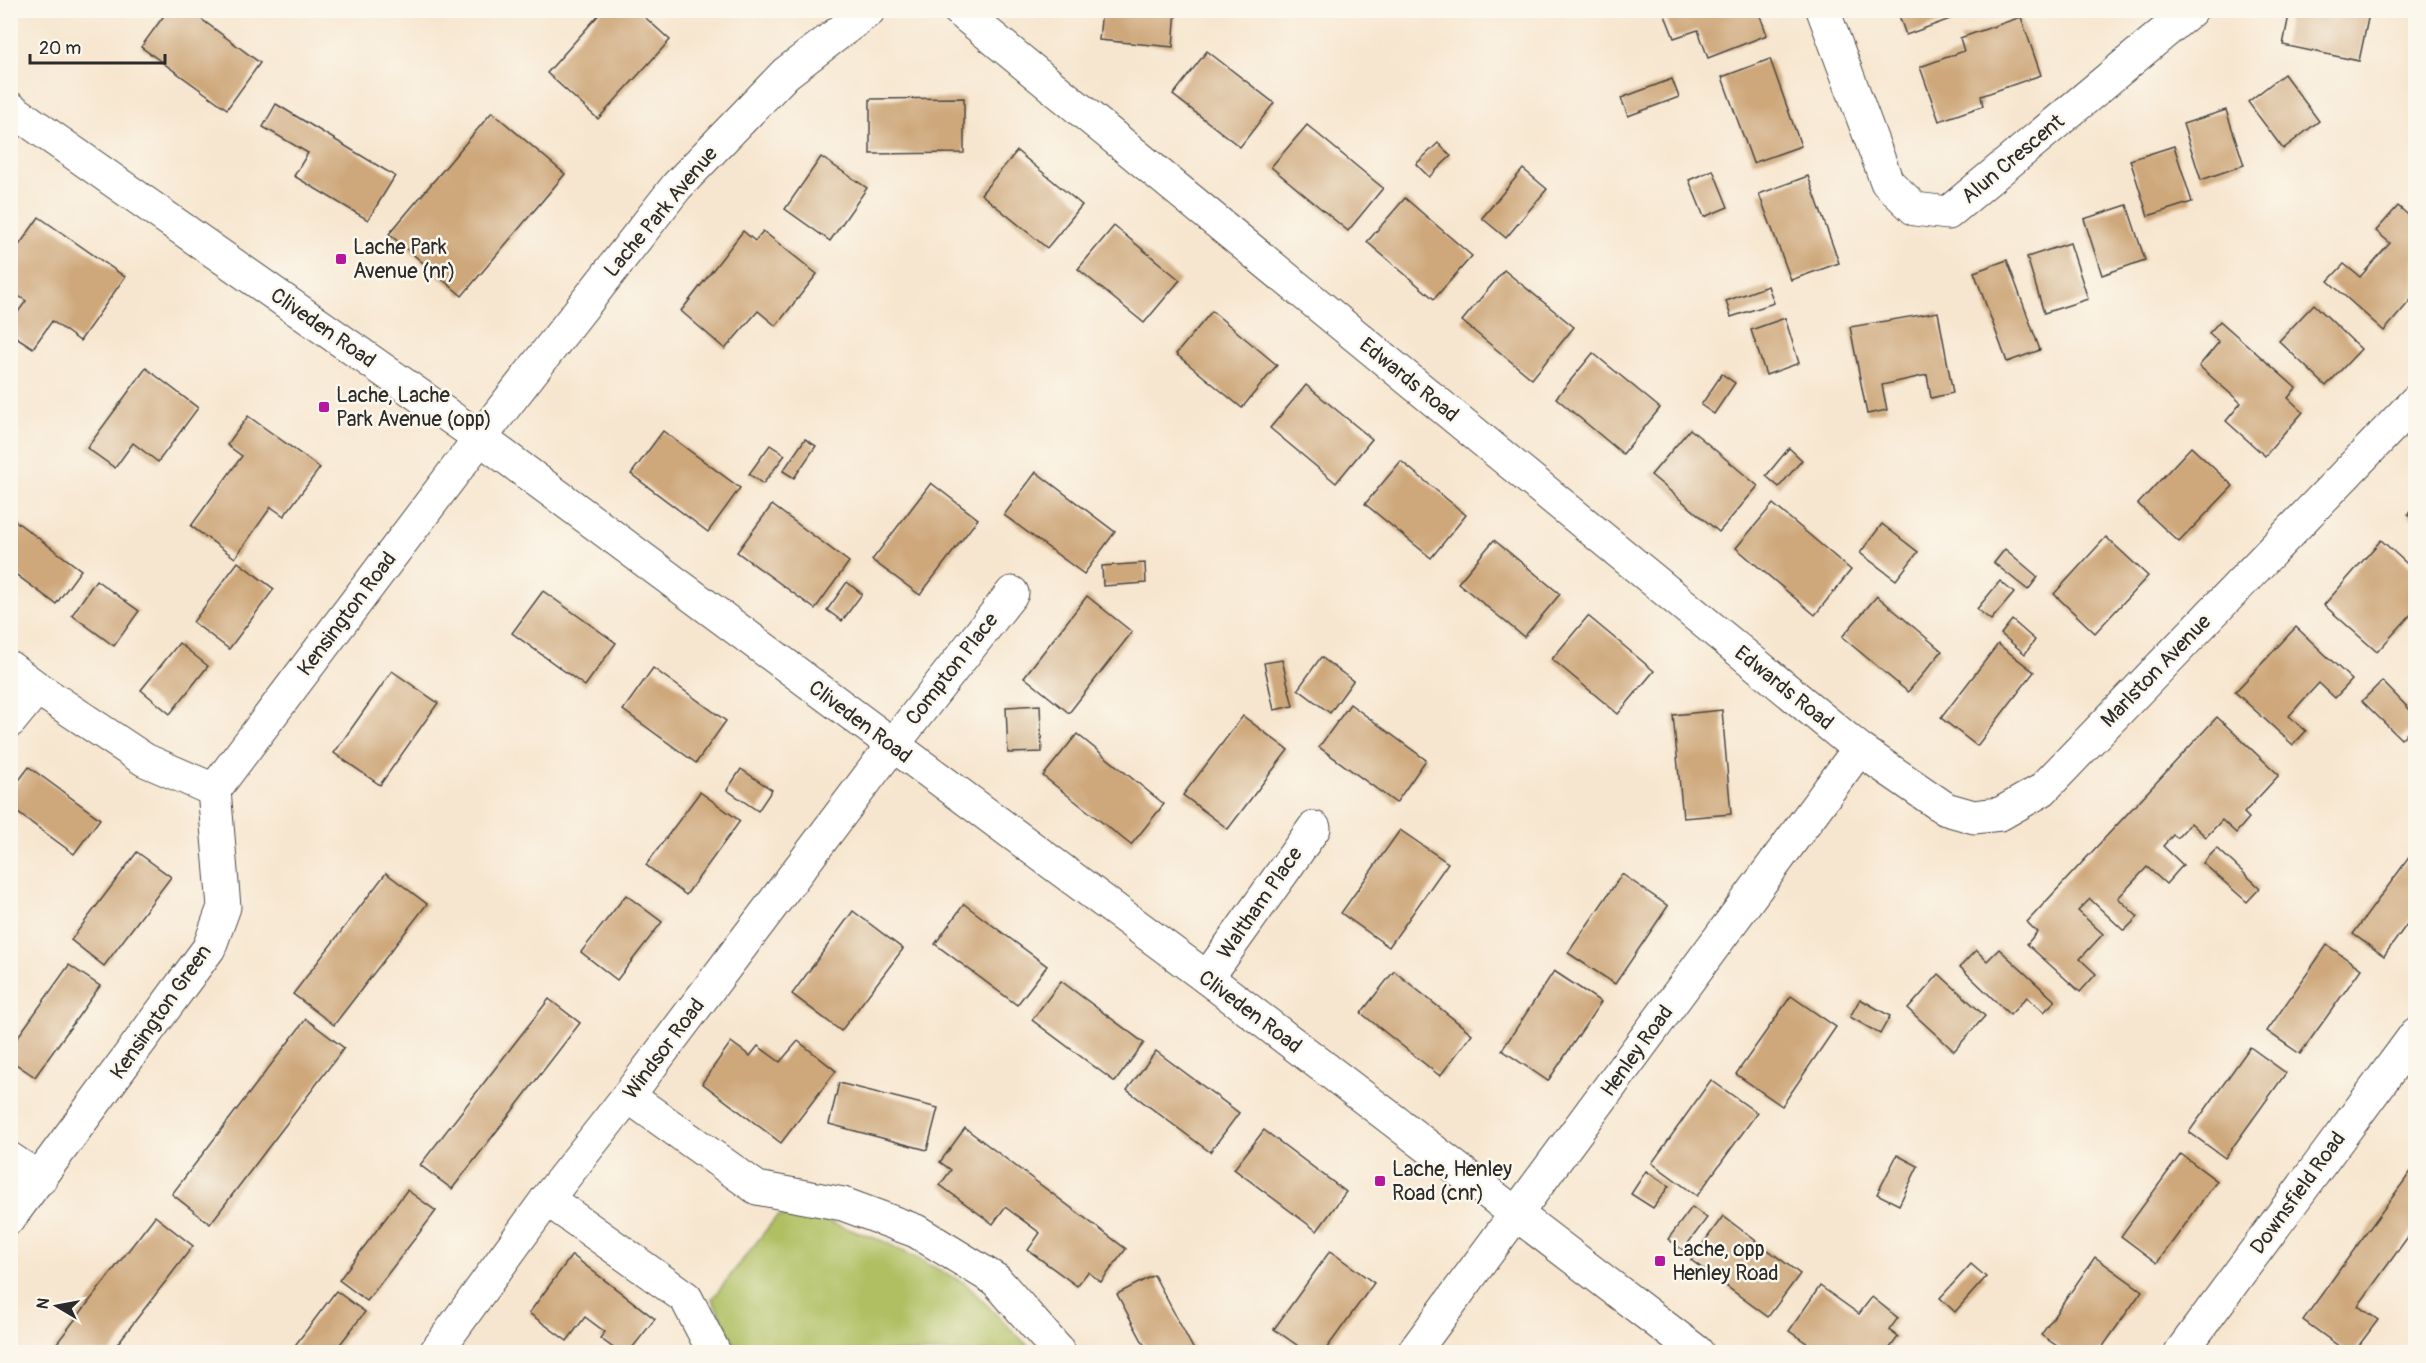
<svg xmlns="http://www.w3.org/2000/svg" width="2426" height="1363" font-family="Pangolin,sans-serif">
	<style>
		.green { fill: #afbf62; stroke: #6d7546; stroke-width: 1.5 }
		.building { fill: #cea77a }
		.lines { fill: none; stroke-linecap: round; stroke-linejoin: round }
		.minor-casing { stroke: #4a4744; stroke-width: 35 }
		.minor { stroke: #fff; stroke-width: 33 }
		.poi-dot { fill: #b5179e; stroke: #fbf7ec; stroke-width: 2 }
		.labels { text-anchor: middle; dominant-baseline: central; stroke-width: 5; stroke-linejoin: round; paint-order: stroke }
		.street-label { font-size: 21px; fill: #2b2b2b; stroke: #fbf7ec }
		.poi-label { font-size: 21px; fill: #2b2b2b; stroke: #fbf7ec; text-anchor: start }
	</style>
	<rect width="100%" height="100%" fill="#fbf7ec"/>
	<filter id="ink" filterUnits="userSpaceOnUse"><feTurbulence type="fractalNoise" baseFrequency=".0167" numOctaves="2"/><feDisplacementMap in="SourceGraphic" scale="12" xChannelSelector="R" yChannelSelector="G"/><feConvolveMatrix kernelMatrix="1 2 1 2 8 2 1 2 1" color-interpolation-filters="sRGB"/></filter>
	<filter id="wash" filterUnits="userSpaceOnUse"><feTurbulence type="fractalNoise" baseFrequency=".008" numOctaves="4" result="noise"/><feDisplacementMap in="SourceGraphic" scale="24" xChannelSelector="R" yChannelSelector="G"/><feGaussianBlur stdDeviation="1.35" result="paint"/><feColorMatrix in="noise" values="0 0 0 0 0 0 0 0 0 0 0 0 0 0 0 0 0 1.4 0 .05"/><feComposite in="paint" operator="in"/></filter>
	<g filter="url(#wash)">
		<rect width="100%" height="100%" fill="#f7e6cf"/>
		<!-- green -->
		<polygon class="green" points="777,1216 820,1219 883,1241 965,1283 1034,1352 739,1352 712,1299"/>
		<g id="blocks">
			<!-- building -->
			<g class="building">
				<polygon points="168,10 189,10 260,63 227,109 141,47"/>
				<polygon points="603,10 637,10 670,40 598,119 547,73"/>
				<polygon points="1102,10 1176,10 1173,47 1099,40"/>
				<polygon points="1663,10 1758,10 1767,35 1708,58 1698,30 1674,38"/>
				<polygon points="1897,10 1972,10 1972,11 1906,35"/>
				<polygon points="2290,10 2350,10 2369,14 2359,61 2283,45"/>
				<polygon points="2021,17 2041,75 1981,96 1983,106 1939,121 1920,67 1964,51 1960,38"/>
				<polygon points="1207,51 1274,103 1240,147 1173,95"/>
				<polygon points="1770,59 1801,146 1753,163 1722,77"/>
				<polygon points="2284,74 2319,121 2283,149 2248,102"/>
				<polygon points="1672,79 1679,97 1628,116 1621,98"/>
				<polygon points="964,98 964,153 870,154 870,99"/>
				<polygon points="276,104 395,176 368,220 294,176 308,153 263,127"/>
				<polygon points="2226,110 2244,165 2201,180 2183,124"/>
				<polygon points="492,112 565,174 462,296 389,234"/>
				<polygon points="1307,125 1383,188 1348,231 1271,167"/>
				<polygon points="1438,143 1451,156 1429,177 1416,164"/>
				<polygon points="2174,146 2192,202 2148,216 2130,160"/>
				<polygon points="1017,151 1082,205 1047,248 981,194"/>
				<polygon points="821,157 867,188 830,241 785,209"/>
				<polygon points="1523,169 1547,189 1506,238 1482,218"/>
				<polygon points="1713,170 1728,207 1704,217 1689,180"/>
				<polygon points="1808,176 1839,263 1791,280 1759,194"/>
				<polygon points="1405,198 1472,256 1434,299 1367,242"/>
				<polygon points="2127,205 2145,260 2102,275 2084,219"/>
				<polygon points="2398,206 2415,221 2415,295 2384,331 2328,281 2344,264 2360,277 2390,243 2376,231"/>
				<polygon points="39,217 125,277 80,341 52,321 33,348 10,333 10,323 26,301 10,290 10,258"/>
				<polygon points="1114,226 1180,280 1144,323 1078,269"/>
				<polygon points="743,231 755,241 763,231 817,274 776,326 758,311 725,349 681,311"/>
				<polygon points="2070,243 2088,299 2044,313 2027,257"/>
				<polygon points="2007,260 2040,350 2007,362 1974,272"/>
				<polygon points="1504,270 1574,327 1532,379 1462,321"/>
				<polygon points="1768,286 1774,303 1731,317 1726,301"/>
				<polygon points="2314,304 2361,349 2326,386 2279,341"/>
				<polygon points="1212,311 1277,365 1242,408 1176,354"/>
				<polygon points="1938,312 1953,393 1931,398 1927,375 1882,385 1887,410 1867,414 1850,327"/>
				<polygon points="1785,318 1799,363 1766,375 1751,330"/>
				<polygon points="2220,321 2296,388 2288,398 2303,412 2265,456 2226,421 2241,403 2199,366 2219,342 2209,333"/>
				<polygon points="1593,353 1660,408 1623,454 1556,398"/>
				<polygon points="146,368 198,408 158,462 133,443 115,468 87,448"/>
				<polygon points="1722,374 1735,383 1714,414 1701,405"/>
				<polygon points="1306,385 1372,439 1336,483 1270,428"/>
				<polygon points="248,416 320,468 284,516 271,507 235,558 191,526 242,456 227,445"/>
				<polygon points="1690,429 1758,486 1719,532 1651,475"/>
				<polygon points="663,431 740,488 708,532 631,474"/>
				<polygon points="805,439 816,446 794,478 783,471"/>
				<polygon points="770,445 785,455 763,484 749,474"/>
				<polygon points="2191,447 2233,486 2179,542 2138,504"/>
				<polygon points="1789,448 1802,460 1779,487 1766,476"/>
				<polygon points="1401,461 1466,515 1431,558 1365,504"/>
				<polygon points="1036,472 1115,532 1084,574 1004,515"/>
				<polygon points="931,483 978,519 920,595 872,560"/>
				<polygon points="1773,504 1851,570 1815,615 1736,548"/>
				<polygon points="772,505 849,562 815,609 737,552"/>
				<polygon points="2415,506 2415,521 2408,514"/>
				<polygon points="10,517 81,570 56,604 10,570"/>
				<polygon points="1882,524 1918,552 1896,580 1860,553"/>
				<polygon points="2106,537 2148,576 2095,633 2054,594"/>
				<polygon points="1494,540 1560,594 1524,637 1458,583"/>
				<polygon points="2381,540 2415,571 2415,610 2377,652 2324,605"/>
				<polygon points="2005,549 2038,577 2028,590 1994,563"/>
				<polygon points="238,562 274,589 229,649 193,622"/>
				<polygon points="1145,563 1146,583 1103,586 1102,566"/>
				<polygon points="96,580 139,611 114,646 72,615"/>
				<polygon points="2000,581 2014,593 1991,620 1977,609"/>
				<polygon points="847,582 862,594 842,621 827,610"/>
				<polygon points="543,591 616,643 585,686 512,633"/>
				<polygon points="1087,596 1132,632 1069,713 1024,677"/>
				<polygon points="1877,596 1942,651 1908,692 1842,637"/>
				<polygon points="1588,616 1654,671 1618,714 1552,659"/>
				<polygon points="2012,620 2035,640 2025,654 2001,634"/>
				<polygon points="2296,627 2352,680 2335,698 2319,683 2305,698 2289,716 2306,731 2293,745 2235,692"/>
				<polygon points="179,643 208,666 170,714 141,690"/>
				<polygon points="1998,644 2034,672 1977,746 1941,718"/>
				<polygon points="1321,657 1353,681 1330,713 1298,689"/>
				<polygon points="1282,660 1293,706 1274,710 1264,663"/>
				<polygon points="653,668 726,721 696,763 623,710"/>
				<polygon points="392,671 438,703 380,785 334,753"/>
				<polygon points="2382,681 2415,715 2415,725 2401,739 2362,701"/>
				<polygon points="1350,704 1426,760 1396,803 1319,747"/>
				<polygon points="1040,705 1042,752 1008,753 1006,707"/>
				<polygon points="1722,710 1731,814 1683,818 1673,715"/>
				<polygon points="1243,716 1288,750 1228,829 1183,795"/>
				<polygon points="2217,717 2279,775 2244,813 2249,818 2236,833 2222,820 2206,837 2191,823 2177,838 2173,835 2163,846 2183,865 2166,884 2147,867 2118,898 2138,917 2124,931 2090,899 2078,911 2103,934 2080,959 2096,974 2080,992 2027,944 2037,932 2027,922"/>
				<polygon points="1077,734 1164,804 1131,845 1043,776"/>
				<polygon points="29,767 100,819 74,854 10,807 10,792"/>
				<polygon points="741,769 772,790 758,811 727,790"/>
				<polygon points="700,792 740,821 686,895 646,865"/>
				<polygon points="1400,830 1448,863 1389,947 1341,913"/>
				<polygon points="2217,848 2260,888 2247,902 2203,863"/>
				<polygon points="137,852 171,877 104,966 71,940"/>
				<polygon points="2410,856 2415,860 2415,913 2384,956 2353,934"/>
				<polygon points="386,873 427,904 334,1025 293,994"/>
				<polygon points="1622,874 1668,906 1615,984 1568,953"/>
				<polygon points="626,895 662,922 617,980 581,952"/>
				<polygon points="964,904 1047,966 1017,1005 935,944"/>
				<polygon points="853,911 903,949 841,1031 792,994"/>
				<polygon points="2327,945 2361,969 2300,1054 2267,1031"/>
				<polygon points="1999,949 2055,1001 2044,1012 2027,997 2010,1015 1960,967 1976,950 1987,961"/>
				<polygon points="69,965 100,986 35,1077 10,1060 10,1048"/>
				<polygon points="1394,971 1472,1034 1440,1076 1361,1013"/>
				<polygon points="1554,971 1601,1002 1548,1081 1502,1050"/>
				<polygon points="1939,974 1985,1016 1954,1051 1908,1009"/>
				<polygon points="1061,981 1144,1043 1115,1082 1032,1020"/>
				<polygon points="1791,996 1836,1027 1782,1106 1736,1074"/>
				<polygon points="549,999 580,1023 452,1189 420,1165"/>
				<polygon points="1860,999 1890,1016 1880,1034 1850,1017"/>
				<polygon points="306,1019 344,1048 210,1224 172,1194"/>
				<polygon points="798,1041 836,1071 781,1143 702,1083 731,1042 750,1056 758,1046 780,1062"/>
				<polygon points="2250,1047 2286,1073 2225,1158 2189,1132"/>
				<polygon points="1156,1051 1239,1113 1210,1152 1127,1090"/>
				<polygon points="1711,1080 1757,1113 1697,1196 1652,1163"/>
				<polygon points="839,1083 938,1108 927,1150 829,1124"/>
				<polygon points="965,1128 1126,1249 1101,1282 1088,1272 1077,1286 1028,1250 1040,1233 1005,1207 993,1224 940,1185 951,1170 940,1162"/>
				<polygon points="1264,1130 1346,1192 1317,1231 1234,1169"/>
				<polygon points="2181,1154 2217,1181 2157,1263 2121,1236"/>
				<polygon points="1897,1155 1918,1166 1899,1205 1877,1194"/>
				<polygon points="2415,1166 2415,1227 2358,1306 2378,1320 2354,1352 2347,1352 2303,1320"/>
				<polygon points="1646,1171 1669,1186 1653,1208 1631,1194"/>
				<polygon points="407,1190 436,1211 367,1301 339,1280"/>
				<polygon points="1692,1207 1707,1218 1683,1250 1668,1239"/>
				<polygon points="155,1216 193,1246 125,1334 111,1352 50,1352"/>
				<polygon points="1723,1216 1800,1274 1768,1317 1691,1260"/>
				<polygon points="1330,1251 1374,1283 1324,1352 1307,1352 1274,1329"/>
				<polygon points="572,1255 655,1319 629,1352 619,1352 600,1338 605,1332 585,1317 567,1341 529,1313"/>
				<polygon points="2095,1257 2142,1291 2099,1352 2066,1352 2041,1335"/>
				<polygon points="1971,1264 1986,1277 1955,1312 1940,1298"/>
				<polygon points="1154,1275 1178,1320 1195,1352 1148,1352 1117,1294"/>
				<polygon points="1820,1286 1859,1314 1872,1297 1898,1318 1889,1330 1898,1337 1887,1352 1820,1352 1789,1331"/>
				<polygon points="336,1291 365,1312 334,1352 290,1352"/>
				<polygon points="1979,1347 1980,1352 1946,1352 1946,1350"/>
			</g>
		</g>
	</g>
	<g filter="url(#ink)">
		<use href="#blocks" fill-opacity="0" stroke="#4a4744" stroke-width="1.5"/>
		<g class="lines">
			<defs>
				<g id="minor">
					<polyline points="959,10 1859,749 1946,809 1974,817 2000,814 2042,790 2416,401"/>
					<polyline points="1823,10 1887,182 1915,209 1948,213 2191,10"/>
					<polyline points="10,108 480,438 1207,978 1697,1352"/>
					<polyline points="10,668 37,688"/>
					<polyline points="10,721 37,688 145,760 214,790"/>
					<polyline points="214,790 480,438 677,186 786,73 869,10"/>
					<polyline points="1207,978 1314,828"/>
					<polyline points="628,1096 757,1188 843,1204 916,1231 996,1280 1059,1352"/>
					<polyline points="10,1159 40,1179"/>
					<polyline points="547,1199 686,1298 714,1352"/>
					<polyline points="10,1217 209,948 224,907 214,790"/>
					<polyline points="436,1352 547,1199 628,1096 892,746 1012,593"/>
					<polyline points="1414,1352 1859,749"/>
					<polyline points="2181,1352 2416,1034"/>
				</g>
			</defs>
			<!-- minor casing -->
			<use href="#minor" class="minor-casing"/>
			<!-- minor -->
			<use href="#minor" class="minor"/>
		</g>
	</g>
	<!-- markers -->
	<g class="poi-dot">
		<rect x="335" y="253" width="12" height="12" rx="3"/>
		<rect x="318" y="401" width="12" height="12" rx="3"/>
		<rect x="1374" y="1175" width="12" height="12" rx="3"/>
		<rect x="1654" y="1255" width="12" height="12" rx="3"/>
	</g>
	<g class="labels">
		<!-- street labels -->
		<g class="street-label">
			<text transform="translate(2013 159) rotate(-40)">Alun Crescent</text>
			<text transform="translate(661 212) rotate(-50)">Lache Park Avenue</text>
			<text transform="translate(323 328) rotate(35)">Cliveden Road</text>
			<text transform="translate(1409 380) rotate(39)">Edwards Road</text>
			<text transform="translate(347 614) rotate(-53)">Kensington Road</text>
			<text transform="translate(952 669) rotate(-52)">Compton Place</text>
			<text transform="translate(2156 671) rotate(-46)">Marlston Avenue</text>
			<text transform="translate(1784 688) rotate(39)">Edwards Road</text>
			<text transform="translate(860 722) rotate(37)">Cliveden Road</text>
			<text transform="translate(1260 903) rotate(-55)">Waltham Place</text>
			<text transform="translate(161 1012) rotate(-55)">Kensington Green</text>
			<text transform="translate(1250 1012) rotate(37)">Cliveden Road</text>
			<text transform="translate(664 1049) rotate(-53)">Windsor Road</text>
			<text transform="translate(1637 1051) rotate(-54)">Henley Road</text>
			<text transform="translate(2298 1193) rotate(-54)">Downsfield Road</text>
		</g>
		<!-- poi labels -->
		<g class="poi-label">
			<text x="353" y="247">Lache Park<tspan x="353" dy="24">Avenue (nr)</tspan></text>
			<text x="336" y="395">Lache, Lache<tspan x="336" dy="24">Park Avenue (opp)</tspan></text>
			<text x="1392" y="1169">Lache, Henley<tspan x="1392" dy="24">Road (cnr)</tspan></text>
			<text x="1672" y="1249">Lache, opp<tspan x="1672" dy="24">Henley Road</tspan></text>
		</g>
	</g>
	<!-- margin -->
	<rect width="2426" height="1363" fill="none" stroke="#fbf7ec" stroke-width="36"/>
	<!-- north arrow -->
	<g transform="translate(57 1306) rotate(280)" stroke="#fbf7ec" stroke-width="4.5" paint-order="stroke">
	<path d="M0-4.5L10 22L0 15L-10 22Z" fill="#2b2b2b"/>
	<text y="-9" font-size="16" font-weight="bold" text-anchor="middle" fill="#2b2b2b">N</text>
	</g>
	<!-- scale -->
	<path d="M30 54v9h135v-9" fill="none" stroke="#2b2b2b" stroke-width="3"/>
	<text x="39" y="54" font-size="18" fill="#2b2b2b" stroke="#fbf7ec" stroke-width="4.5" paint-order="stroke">20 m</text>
</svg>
